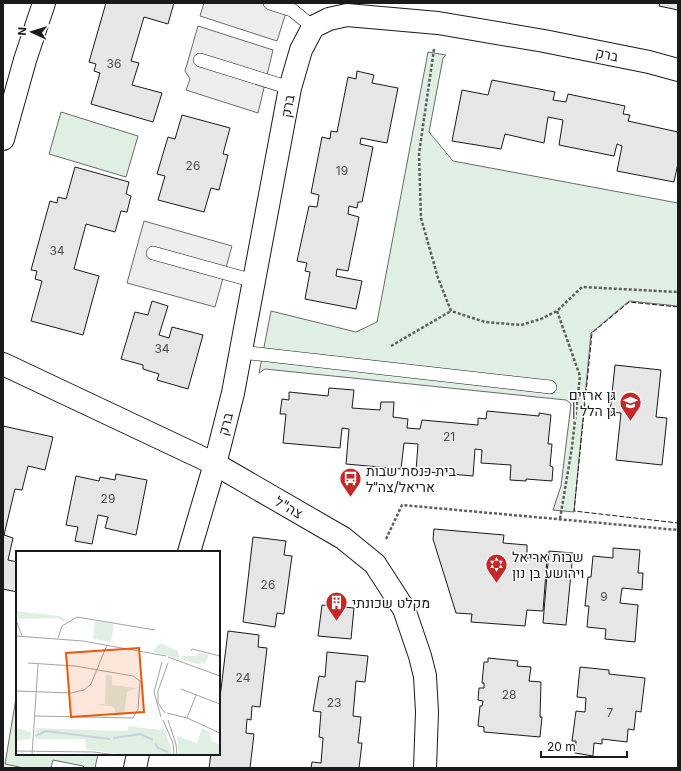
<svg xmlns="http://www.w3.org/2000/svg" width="681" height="771" font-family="Inter,Heebo,sans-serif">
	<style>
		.green { fill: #e0efe3; stroke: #6a6a6a }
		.parking { fill: #ededed; stroke: #6a6a6a }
		.building { fill: #e6e6e6; stroke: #1a1a1a }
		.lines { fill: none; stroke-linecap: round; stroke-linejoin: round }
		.service-casing { stroke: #1a1a1a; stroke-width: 14 }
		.minor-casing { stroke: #1a1a1a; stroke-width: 24 }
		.tertiary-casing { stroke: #1a1a1a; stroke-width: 24 }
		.path { stroke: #5f5f5f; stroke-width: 2.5; stroke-dasharray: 3 2; stroke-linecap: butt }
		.service { stroke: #fff; stroke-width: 13 }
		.minor { stroke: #fff; stroke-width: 22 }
		.tertiary { stroke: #fff; stroke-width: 22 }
		.fence { stroke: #1a1a1a; stroke-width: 1; stroke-dasharray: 5 2; stroke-linecap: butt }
		.labels { text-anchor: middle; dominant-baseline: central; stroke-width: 3; stroke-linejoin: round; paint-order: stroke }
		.number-label { font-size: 12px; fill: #4d4d4d }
		.street-label { font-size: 14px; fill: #1a1a1a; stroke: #fff }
		.poi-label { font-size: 14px; fill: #1a1a1a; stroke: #fff; text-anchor: start }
		.inset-river { fill: none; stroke: #c6d2dc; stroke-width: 2 }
		.inset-road { fill: none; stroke: #a3a3a3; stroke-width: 1 }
		.view { fill: #e8590c; fill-opacity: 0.15; stroke: #e8590c; stroke-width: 2 }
		.inset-edge { fill: none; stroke: #1a1a1a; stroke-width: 2 }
	</style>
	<rect width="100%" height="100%" fill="#fff"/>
	<!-- green -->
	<g class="green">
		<polygon points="428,52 446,55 443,58 429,132 453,161 678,203 678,306 629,301 591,333 574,512 553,510 561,486 571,404 566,400 265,369 259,373 271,311 356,332 377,322"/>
		<polygon points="61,112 138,136 126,177 49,154"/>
		<polygon points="17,692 17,754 98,754 95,768 85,768 83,766 53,760 51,768 24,768 5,764"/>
	</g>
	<!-- parking -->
	<g class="parking">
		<polygon points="204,3 289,3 277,41 200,16"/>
		<polygon points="198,26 273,50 258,113 186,90 190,79 185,71"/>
		<polygon points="144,221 232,246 215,307 127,283"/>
	</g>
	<!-- building -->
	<g class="building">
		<polygon points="106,3 174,3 168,24 144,17 131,61 139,63 132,85 162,93 153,122 91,104 100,73 94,71 96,64 89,62"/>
		<polygon points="660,3 678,3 678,10 659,6"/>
		<polygon points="357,71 374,75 372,83 398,88 387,143 361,138 360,144 373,147 362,202 358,202 357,208 349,206 348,214 359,217 348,271 337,269 336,276 362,281 356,309 305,299 310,272 305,271 307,263 297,261 309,206 317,207 319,195 311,193 322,137 330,139 331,131 337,132 348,77 356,79"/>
		<polygon points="492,80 555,92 553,100 566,102 568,94 625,106 623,114 630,115 628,121 678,132 678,163 674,182 617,171 622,146 617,144 614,156 559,145 563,120 548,117 544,143 505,134 501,149 452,141 462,90 488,95"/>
		<polygon points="182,115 230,128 223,154 228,155 219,190 211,188 204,212 158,200 165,176 157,174 168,137 175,139"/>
		<polygon points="75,167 129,182 126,194 131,196 127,212 121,211 115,232 86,224 74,269 99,276 83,335 31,321 42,281 35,279 37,271 31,270 50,201 57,203 58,197 66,199"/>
		<polygon points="152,301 168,306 159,335 169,338 172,327 203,335 188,389 157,380 159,374 143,369 143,365 121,359 135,312 148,315"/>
		<polygon points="615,365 661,370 656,417 667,418 662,465 616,460 621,413 610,412"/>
		<polygon points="329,388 354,390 352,408 380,410 381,402 394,402 393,417 408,419 407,428 420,429 422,420 478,425 478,418 486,419 487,411 539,416 539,413 551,415 548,444 552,444 550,466 553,467 552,481 526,479 526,481 510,480 511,465 481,463 482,450 475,449 473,476 416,471 418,444 404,443 401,469 346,464 349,429 342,428 340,448 283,443 286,414 280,414 282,399 289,400 289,392 328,396"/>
		<polygon points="3,426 53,437 45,470 28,466 22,490 15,489 4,535 13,538 8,560 17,562 17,592 3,589"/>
		<polygon points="116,474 147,480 136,535 105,528 108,517 98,515 92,544 75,541 78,527 66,525 76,476 99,481 100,477 115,480"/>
		<polygon points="434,529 504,535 503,543 527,545 527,558 547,559 543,611 527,610 525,626 471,622 472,614 456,613 433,539"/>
		<polygon points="253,537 286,541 284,555 292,556 284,614 277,613 275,627 243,622"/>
		<polygon points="613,548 640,550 638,573 643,573 642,590 622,588 620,603 638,605 635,642 605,639 606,629 587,627 589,606 585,606 588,577 591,577 593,556 613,558"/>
		<polygon points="549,551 573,553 566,625 543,623"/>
		<polygon points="322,605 354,608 351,639 318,636"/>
		<polygon points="228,631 259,635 258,647 267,648 260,707 252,706 251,720 247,719 246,733 254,734 250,768 209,768 211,754 219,754 219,706"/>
		<polygon points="327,652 368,656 365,682 356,681 353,716 361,717 358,743 362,743 359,768 311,768 312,762 321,763 323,738 319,737 321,712 313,711 319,676 325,677"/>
		<polygon points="488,658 518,661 517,666 531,667 529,681 541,682 540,717 542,717 540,737 484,732 484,727 478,726 480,706 482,706 483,701 478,700 479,688 484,688 484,683 482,683 484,662 488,662"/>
		<polygon points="580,667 609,670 609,674 645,678 641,712 636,711 634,730 628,729 627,742 602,739 602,744 594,743 593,756 575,753 576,741 572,741 576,711 585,712 586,698 577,697"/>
	</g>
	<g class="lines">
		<defs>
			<g id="service">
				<polyline points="270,3 292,10 313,27"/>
				<polyline points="200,60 290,88"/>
				<polyline points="153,253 254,281"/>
				<polyline points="241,352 550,387"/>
			</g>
			<g id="minor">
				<polyline points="3,364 215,464 343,538 375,564 404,609 420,656 425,676 427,712 425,768"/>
				<polyline points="189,552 215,464 233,393 290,88 301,50 313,27 329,19 347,15 438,23 544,41 649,62 678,70"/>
				<polyline points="135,768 138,754"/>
			</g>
			<polyline id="tertiary" points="3,139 25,60 44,3"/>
		</defs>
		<!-- service casing -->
		<use href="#service" class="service-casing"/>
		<!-- minor casing -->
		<use href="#minor" class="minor-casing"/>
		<!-- tertiary casing -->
		<use href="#tertiary" class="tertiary-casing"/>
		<!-- path -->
		<g class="path">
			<polyline points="434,49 419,154 421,218 438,278 451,311 485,322 521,325 541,319 557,311 582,287 678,292"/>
			<polyline points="557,311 580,376 572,447 560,519"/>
			<polyline points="391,346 451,311"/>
			<polyline points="386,539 402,505 678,530"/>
		</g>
		<!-- service -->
		<use href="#service" class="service"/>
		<!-- minor -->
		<use href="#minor" class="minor"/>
		<!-- tertiary -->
		<use href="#tertiary" class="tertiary"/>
		<!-- fence -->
		<polyline class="fence" points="678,307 629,302 592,333 574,511 678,523"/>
	</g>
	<!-- icons -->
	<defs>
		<symbol id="school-pin" viewBox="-11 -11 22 30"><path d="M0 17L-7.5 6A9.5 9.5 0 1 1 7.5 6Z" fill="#c62828" stroke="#fff"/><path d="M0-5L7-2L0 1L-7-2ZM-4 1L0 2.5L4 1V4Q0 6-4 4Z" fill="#fff"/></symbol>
		<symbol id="bus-pin" viewBox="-11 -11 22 30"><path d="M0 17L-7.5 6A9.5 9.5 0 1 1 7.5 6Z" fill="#c62828" stroke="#fff"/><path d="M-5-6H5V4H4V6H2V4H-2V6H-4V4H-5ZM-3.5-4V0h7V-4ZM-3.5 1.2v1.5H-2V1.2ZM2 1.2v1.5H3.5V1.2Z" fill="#fff"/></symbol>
		<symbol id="synagogue-pin" viewBox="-11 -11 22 30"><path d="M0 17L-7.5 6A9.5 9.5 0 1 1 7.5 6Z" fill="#c62828" stroke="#fff"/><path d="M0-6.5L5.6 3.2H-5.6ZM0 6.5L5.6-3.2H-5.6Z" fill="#fff"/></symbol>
		<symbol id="building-pin" viewBox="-11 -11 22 30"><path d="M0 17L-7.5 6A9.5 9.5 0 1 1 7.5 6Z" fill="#c62828" stroke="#fff"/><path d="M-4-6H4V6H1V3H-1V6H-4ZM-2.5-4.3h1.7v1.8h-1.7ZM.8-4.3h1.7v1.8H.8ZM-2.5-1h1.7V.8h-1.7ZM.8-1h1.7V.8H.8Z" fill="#fff"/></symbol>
	</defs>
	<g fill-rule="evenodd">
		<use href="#school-pin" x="618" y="390" width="25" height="34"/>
		<use href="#bus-pin" x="338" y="466" width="25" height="34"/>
		<use href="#synagogue-pin" x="484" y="552" width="25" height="34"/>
		<use href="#building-pin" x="324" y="590" width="25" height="34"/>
	</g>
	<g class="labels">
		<!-- number labels -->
		<g class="number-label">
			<text x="114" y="63">36</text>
			<text x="193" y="165">26</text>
			<text x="342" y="170">19</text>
			<text x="57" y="250">34</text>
			<text x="162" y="348">34</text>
			<text x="449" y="436">21</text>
			<text x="108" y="498">29</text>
			<text x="268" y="584">26</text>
			<text x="604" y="596">9</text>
			<text x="243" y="677">24</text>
			<text x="509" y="694">28</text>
			<text x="334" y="702">23</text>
			<text x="610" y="712">7</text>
		</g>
		<!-- street labels -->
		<g class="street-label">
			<text transform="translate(607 54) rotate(11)">ברק</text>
			<text transform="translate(287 106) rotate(-80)">ברק</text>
			<text transform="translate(225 424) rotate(-76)">ברק</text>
			<text transform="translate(289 507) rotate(30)">צה"ל</text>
		</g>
		<!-- poi labels -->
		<g class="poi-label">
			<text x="616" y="394" text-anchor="end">גן ארזים<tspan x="616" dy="16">| גן הלל</tspan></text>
			<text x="366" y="470">בית כנסת שבות<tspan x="366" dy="16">אריאל/צה״ל</tspan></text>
			<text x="512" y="556">שבות אריאל<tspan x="512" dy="16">ויהושע בן נון</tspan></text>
			<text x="352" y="602">מקלט שכונתי</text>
		</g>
	</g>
	<!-- overview -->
	<g transform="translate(16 551)">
		<rect width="204" height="204" fill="#fff"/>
		<path d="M0,60L44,65L49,68L47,71L43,67L3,68ZM79,70L98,73L95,91L77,88ZM142,93H146L162,100L164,108L137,101ZM182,102L193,104L189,113L185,111L184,114L165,108L166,105H180ZM90,124H96V134L121,137L111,141L108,165H99V158L96,155L79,154L89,153ZM112,175L144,179L147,176L155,197V204H107L70,198L69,188H20V177L100,180H112ZM0,177L15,181L14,188L0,190ZM186,177L193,181L196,190L204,194V204H163L161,185L181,192Z" fill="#e0efe3"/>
		<path class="inset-river" d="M19,185L30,180L94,188M97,187L125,183L137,189M139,192L142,197L152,201"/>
		<path class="inset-road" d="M0,69L6,85M0,85L67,90L150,105M42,87L46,75L61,66L139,79M175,100L176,98L204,105M152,106L204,125M12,112L59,115L117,125L124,130L122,158L117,167L19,165M165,138L204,153M0,140L55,142L68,139L75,133L91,94M149,162L142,152V140L152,112M151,162L171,167L204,182M145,166L138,141L146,111M171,167L180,144M147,169L157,192L158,204M152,169L160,193L161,204M0,200L78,201L100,204M16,204L22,113"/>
		<path class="view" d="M123,97L128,161L55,166L50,102Z"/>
		<rect width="204" height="204" class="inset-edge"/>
	</g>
	<!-- border -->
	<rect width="681" height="771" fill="none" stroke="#1a1a1a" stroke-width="8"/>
	<!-- north arrow -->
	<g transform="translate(32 32) rotate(274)" stroke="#ffffff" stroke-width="3" paint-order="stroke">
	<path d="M0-3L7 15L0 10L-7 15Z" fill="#1a1a1a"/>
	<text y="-6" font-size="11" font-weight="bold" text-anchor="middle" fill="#1a1a1a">N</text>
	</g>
	<!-- scale -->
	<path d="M541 751v6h86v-6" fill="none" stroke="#1a1a1a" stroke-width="2"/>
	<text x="547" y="751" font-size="12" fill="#1a1a1a" stroke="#ffffff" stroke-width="3" paint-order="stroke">20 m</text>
</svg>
